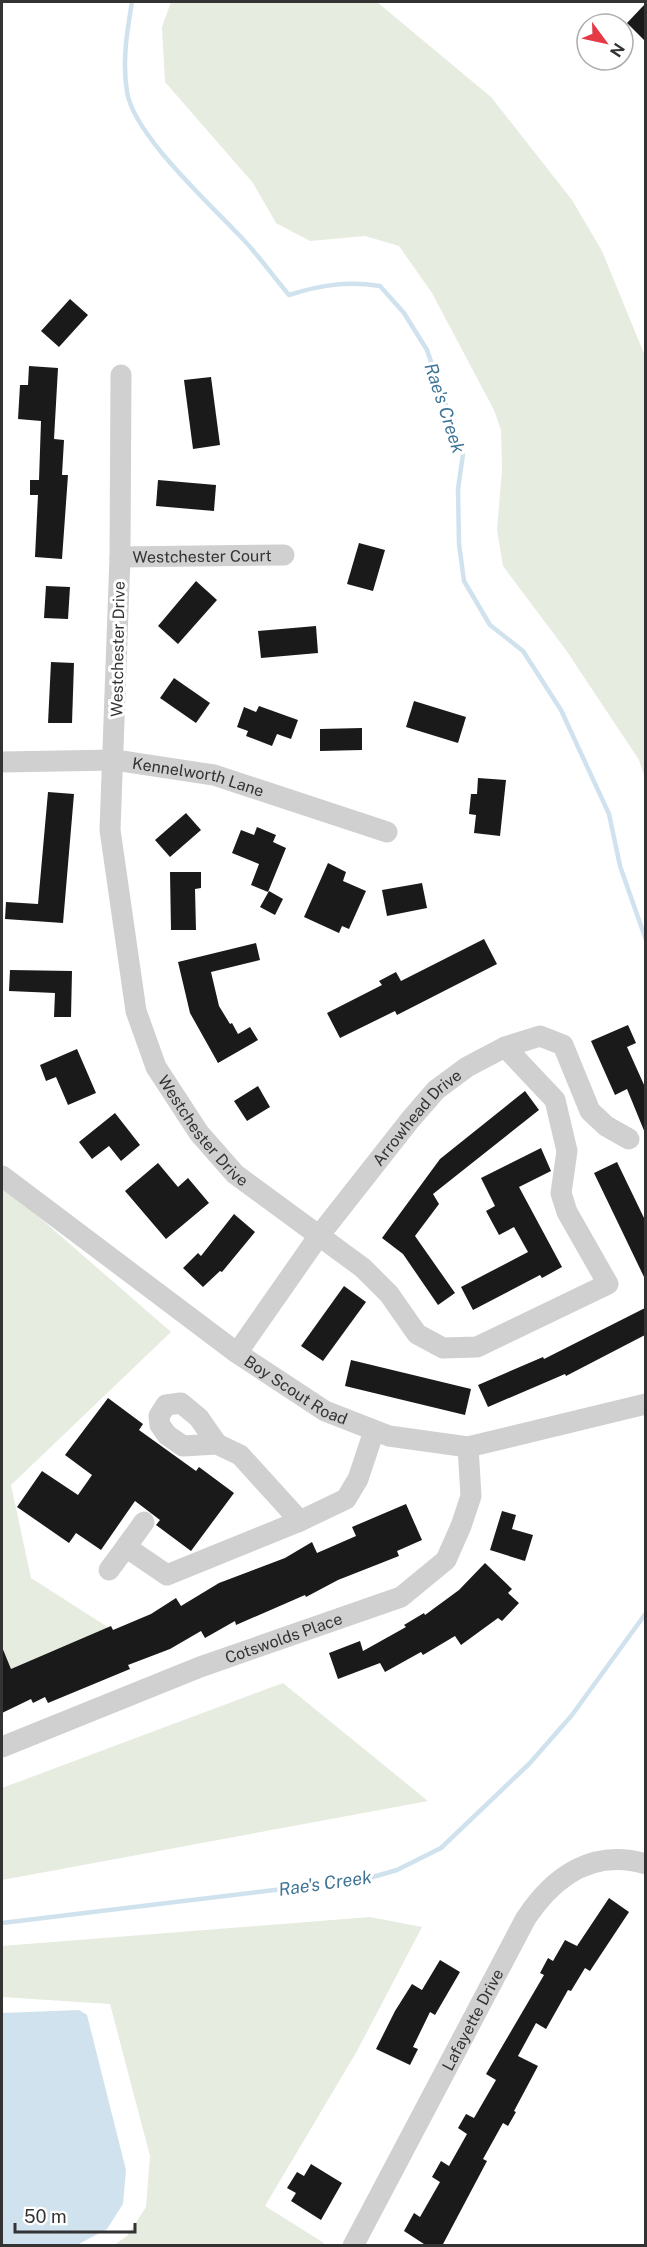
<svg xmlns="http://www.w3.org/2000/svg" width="647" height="2247" font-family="'Public Sans',sans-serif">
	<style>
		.green { fill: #e6ecdf }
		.water { fill: #cfe2ee }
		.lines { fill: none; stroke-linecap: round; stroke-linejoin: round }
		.stream { stroke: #cfe2ee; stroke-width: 4.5 }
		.building { fill: #1a1a1a }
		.minor { stroke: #d0d0d0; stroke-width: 21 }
		.labels { text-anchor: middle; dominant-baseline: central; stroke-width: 6; stroke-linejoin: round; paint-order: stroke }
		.street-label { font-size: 16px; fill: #333; stroke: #fff }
		.water-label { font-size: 18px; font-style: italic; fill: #3f7597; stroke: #fff }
	</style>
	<rect width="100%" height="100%" fill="#fff"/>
	<!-- green -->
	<g class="green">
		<polygon points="171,2 377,2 491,97 572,200 602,251 645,356 645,778 639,760 566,650 503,566 497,530 502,470 501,430 494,410 432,293 399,246 365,236 310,241 276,223 253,183 165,82 162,27"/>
		<polygon points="2,1185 171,1332 11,1485 31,1578 117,1633 2,1683"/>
		<polygon points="283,1683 428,1801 2,1880 2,1788"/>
		<polygon points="370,1917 422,1927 357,2051 265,2206 324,2243 322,2245 114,2245 127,2236 146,2207 150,2156 110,2004 2,1997 2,1946"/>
	</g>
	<!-- water -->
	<polygon class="water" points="79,2010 87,2015 126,2170 123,2204 107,2229 77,2245 2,2245 2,2013"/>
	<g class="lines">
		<!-- stream -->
		<g class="stream">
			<path d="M132,2C127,32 122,61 127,92C134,135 209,203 239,235C257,253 272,275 289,295C320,285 347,281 380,286L404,313L427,350L463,454L458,489L459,544L464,581L490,625L523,651L561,710L609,814L620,866L646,940"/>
			<polyline points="2,1923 366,1879 397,1870 441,1848 530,1763 572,1715 646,1613"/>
		</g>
	</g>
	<!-- building -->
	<g class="building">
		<polygon points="645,4 645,41 627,23"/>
		<polygon points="70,299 88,315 59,347 41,331"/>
		<polygon points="29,366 58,368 54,439 64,440 62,475 68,475 62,559 35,557 38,495 30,495 30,480 39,480 41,421 18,419 20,385 28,385"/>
		<polygon points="211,377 220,445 193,449 184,380"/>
		<polygon points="158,480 216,485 214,511 156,506"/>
		<polygon points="359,543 385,550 373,591 347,584"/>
		<polygon points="196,581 217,600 178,644 158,626"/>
		<polygon points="46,586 70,587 68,619 44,618"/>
		<polygon points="316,626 318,653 261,658 258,631"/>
		<polygon points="51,662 74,663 72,723 48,723"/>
		<polygon points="174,678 210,703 196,723 160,698"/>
		<polygon points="414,701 466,717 458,743 406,727"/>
		<polygon points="259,706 298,720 291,739 277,734 272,746 246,736 248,731 237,727 244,707 256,712"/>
		<polygon points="362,728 362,750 320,751 320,729"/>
		<polygon points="478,778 506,780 500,836 474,833 476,815 469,814 471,794 477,794"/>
		<polygon points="48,792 74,794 63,923 5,919 6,902 38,904"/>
		<polygon points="186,813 201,830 170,857 155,840"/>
		<polygon points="257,827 276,835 273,842 286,848 268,892 251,885 259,864 232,853 241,830 254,835"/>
		<polygon points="328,863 346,872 343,881 366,891 349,929 342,926 339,933 304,917"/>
		<polygon points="170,872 201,872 201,888 195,889 196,930 171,930"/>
		<polygon points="422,883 427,908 387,916 382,890"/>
		<polygon points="269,891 283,899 275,915 260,907"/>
		<polygon points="484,939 497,964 397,1015 395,1011 340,1038 327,1013 382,985 379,981 396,972 401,981"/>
		<polygon points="256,943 260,960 211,972 219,1006 230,1024 232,1023 238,1034 250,1027 258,1040 218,1063 190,1013 178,962"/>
		<polygon points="10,970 72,971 71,1017 54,1017 55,993 9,991"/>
		<polygon points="628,1025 636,1043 627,1047 645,1087 645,1133 627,1089 615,1095 591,1041"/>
		<polygon points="77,1049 96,1093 68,1105 56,1077 46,1081 40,1065"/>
		<polygon points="258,1086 270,1107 247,1121 234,1101"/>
		<polygon points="525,1091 539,1110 433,1194 439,1204 415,1236 455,1293 438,1305 403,1254 382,1238 440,1159"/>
		<polygon points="115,1113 140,1145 121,1161 109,1146 92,1159 79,1142"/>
		<polygon points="541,1148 551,1171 519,1187 562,1267 542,1278 540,1275 473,1310 461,1287 528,1252 514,1227 499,1235 486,1211 495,1206 481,1178"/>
		<polygon points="617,1162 645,1220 645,1279 594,1173"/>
		<polygon points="158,1163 178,1187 188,1178 209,1203 166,1239 125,1191"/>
		<polygon points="234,1214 255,1232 222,1272 220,1271 203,1287 183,1268 198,1253 201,1256"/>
		<polygon points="344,1286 366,1302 323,1361 301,1346"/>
		<polygon points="645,1308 645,1335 566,1376 565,1374 488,1407 478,1385 543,1357 544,1359"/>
		<polygon points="351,1360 471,1389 465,1415 345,1386"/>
		<polygon points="108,1398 143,1424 139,1430 196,1471 199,1467 234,1493 191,1551 156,1525 160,1520 135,1501 101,1550 76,1533 69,1543 17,1507 42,1471 78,1495 92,1475 65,1455"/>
		<polygon points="406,1504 422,1540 397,1551 399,1556 338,1580 306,1597 305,1595 236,1625 235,1621 205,1638 201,1631 170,1649 128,1665 130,1669 48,1703 45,1697 33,1703 31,1699 2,1713 2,1647 11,1669 111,1626 113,1630 151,1614 176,1598 181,1606 219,1583 285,1558 312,1542 317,1553 356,1536 352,1527"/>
		<polygon points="502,1511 516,1515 512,1529 533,1535 525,1561 490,1550"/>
		<polygon points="485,1563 512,1589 508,1593 519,1603 502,1621 498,1618 461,1645 455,1636 423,1655 421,1652 385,1672 380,1663 338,1679 329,1653 360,1641 363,1651 406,1627 404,1625 424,1613 425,1615 459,1590"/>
		<polygon points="609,1898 629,1912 590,1971 585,1968 571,1991 568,1990 546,2029 536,2023 518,2056 538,2066 514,2111 516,2112 508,2126 503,2123 483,2159 487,2161 442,2246 427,2246 404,2231 414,2213 420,2217 440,2182 432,2177 441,2161 449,2166 467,2134 458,2128 466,2114 474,2118 496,2080 486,2074 544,1975 540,1973 548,1958 553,1961 565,1940 577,1946"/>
		<polygon points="440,1960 460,1972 435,2015 430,2012 413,2047 418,2049 410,2065 376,2049 395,2011 412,1984 422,1990"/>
		<polygon points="311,2164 342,2183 321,2220 291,2201 296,2193 287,2188 297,2172 304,2176"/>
	</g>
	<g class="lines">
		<!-- minor -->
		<g class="minor">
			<path id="s1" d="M121,375L120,557L110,830L136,1011L156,1067L199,1133L235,1174L363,1268L389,1294L417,1334L443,1348L477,1347L608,1284L567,1212L561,1193L567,1151L555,1100L505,1047"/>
			<path id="s2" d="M120,557L284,555"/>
			<path id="s3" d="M2,762L115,760L214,775L387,832"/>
			<path id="s4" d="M2,1176L237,1353L325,1411L389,1436L468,1447L646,1404"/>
			<path id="s5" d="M237,1353L318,1237L410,1120L436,1090L467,1067L505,1047L540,1036L563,1045L590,1111L606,1126L629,1139"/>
			<polyline points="217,1444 199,1418 181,1403 166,1405 159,1416 160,1425 167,1435 183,1446 217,1444 240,1455 300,1521 346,1499 358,1479 374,1431"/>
			<polyline points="144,1522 126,1547 167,1575 300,1521"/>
			<polyline points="109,1570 126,1547"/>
			<path id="s6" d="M2,1747L200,1667L401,1597L446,1560L461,1526L471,1496L468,1447"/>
			<path id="s7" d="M353,2246L526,1918C554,1876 593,1848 646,1864"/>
		</g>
	</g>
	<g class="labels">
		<!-- street labels -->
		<g class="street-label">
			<text stroke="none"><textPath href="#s2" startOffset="82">Westchester Court</textPath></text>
			<text transform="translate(118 649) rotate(-89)">Westchester Drive</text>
			<text stroke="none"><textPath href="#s3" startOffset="198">Kennelworth Lane</textPath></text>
			<text stroke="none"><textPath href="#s5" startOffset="297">Arrowhead Drive</textPath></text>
			<text stroke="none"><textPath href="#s1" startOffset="777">Westchester Drive</textPath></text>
			<text stroke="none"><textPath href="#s4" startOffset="364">Boy Scout Road</textPath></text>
			<text stroke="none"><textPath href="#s6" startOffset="302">Cotswolds Place</textPath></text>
			<text stroke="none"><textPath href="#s7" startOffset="256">Lafayette Drive</textPath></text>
		</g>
		<!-- water labels -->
		<g class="water-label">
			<text transform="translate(445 408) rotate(72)">Rae's Creek</text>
			<text transform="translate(325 1883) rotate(-8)">Rae's Creek</text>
		</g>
	</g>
	<!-- border -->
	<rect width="647" height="2247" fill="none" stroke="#333333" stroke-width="6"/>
	<!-- north arrow -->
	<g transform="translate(605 42) rotate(123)"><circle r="28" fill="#ffffff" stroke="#adadad" stroke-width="1.5"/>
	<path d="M0-4.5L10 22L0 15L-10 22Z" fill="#e63946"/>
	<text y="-9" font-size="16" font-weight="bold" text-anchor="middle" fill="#333333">N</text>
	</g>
	<!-- scale -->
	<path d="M15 2223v9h120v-9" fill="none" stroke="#333333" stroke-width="3"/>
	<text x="24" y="2223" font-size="18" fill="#333333" stroke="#ffffff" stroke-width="4.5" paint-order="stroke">50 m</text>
</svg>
